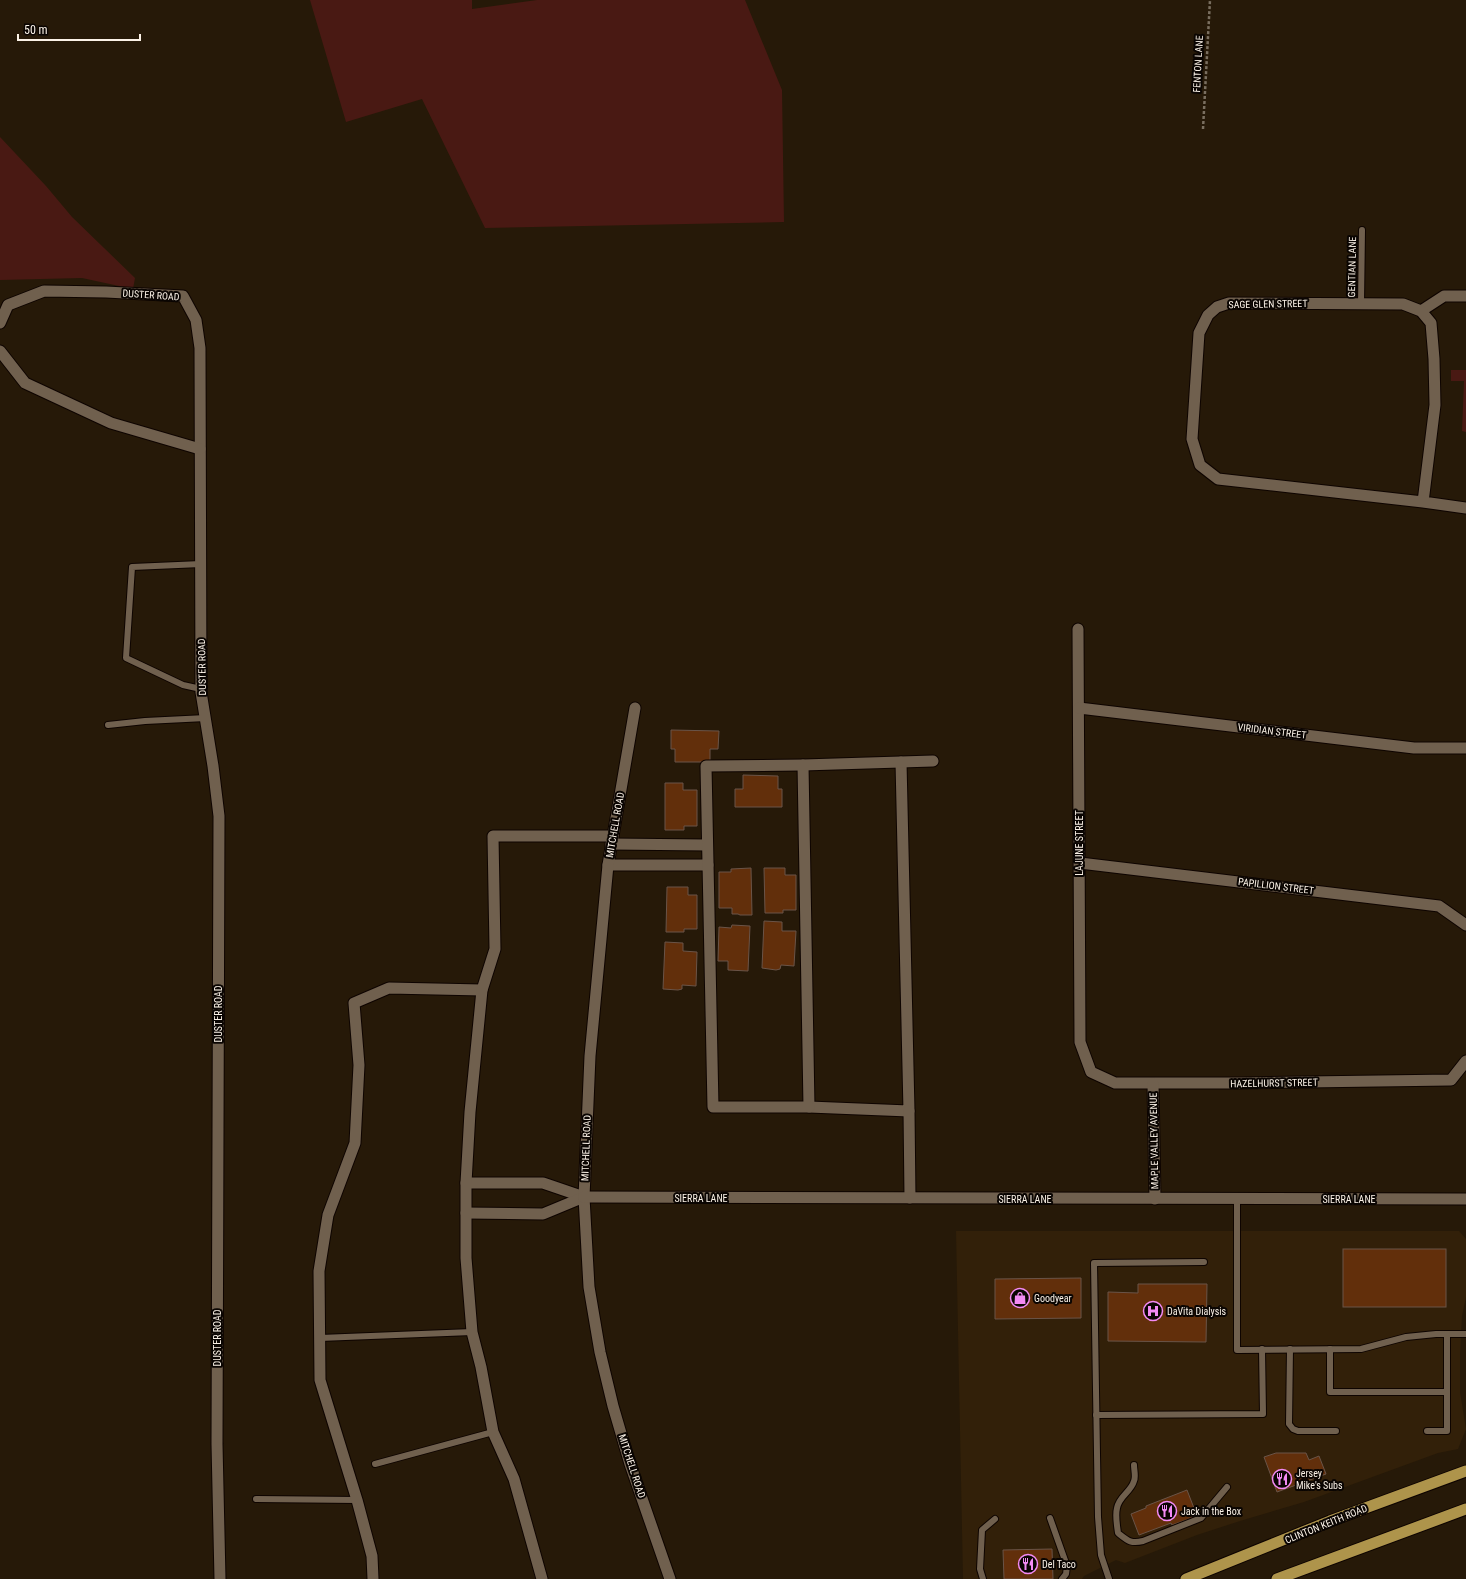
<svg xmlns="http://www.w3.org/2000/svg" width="1466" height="1579" font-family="'Roboto Condensed',sans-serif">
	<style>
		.built { fill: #322009 }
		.green { fill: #491913 }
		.building { fill: #622f0b; stroke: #6a5448 }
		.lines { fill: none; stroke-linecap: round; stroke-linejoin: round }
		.service-casing { stroke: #0e0400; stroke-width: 8 }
		.minor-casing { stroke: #0e0400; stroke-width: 13 }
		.tertiary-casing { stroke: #0e0400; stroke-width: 13 }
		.primary-casing { stroke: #0e0400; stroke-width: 13 }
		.path { stroke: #7a6f60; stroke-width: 2.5; stroke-dasharray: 3 2; stroke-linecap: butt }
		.service { stroke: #70604e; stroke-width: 6 }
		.minor { stroke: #70604e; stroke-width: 11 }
		.tertiary { stroke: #70604e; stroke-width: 11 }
		.primary { stroke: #ae944b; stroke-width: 11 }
		.labels { text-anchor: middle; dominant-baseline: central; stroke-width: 4; stroke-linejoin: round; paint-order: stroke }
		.street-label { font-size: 10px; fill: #fbf2e7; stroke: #0a0502 }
		.poi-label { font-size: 10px; fill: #fbf2e7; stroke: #0a0502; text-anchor: start }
	</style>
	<rect width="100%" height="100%" fill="#261908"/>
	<!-- built -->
	<polygon class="built" points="956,1231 1459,1231 1466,1239 1466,1297 1462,1316 1460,1355 1460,1392 1466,1429 1458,1449 1438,1453 1304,1502 1240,1521 1197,1535 1125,1563 1116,1560 1084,1576 1082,1579 963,1579"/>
	<!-- green -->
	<g class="green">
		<polygon points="310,0 472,0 472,9 537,0 745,0 782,90 784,222 485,228 422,99 346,122"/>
		<polygon points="0,137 46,186 72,217 135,278 133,289 82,278 0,280"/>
		<polygon points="1451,370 1466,370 1466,432 1462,431 1464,381 1451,381"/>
	</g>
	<!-- building -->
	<g class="building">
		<polygon points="671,730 719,731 718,749 710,749 710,762 675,762 675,749 671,749"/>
		<polygon points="743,775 778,776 778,789 782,789 782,807 735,807 735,789 743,789"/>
		<polygon points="665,783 683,783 683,790 697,790 697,826 684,826 684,830 665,830"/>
		<polygon points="751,868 752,915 740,915 738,914 732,914 732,908 719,908 719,872 731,872 731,869"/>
		<polygon points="764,868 785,868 785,875 796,875 796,910 783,910 783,913 765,913"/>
		<polygon points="667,887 688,887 688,895 697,895 697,929 684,929 684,932 666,932"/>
		<polygon points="764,921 782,922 782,931 796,931 794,966 781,965 780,969 776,970 762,968"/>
		<polygon points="732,925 750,926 748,971 728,970 728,961 718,961 719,927 731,928"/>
		<polygon points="665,942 683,943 683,951 697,952 696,986 682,985 682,989 678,990 663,989"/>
		<rect x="1343" y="1249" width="103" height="58"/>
		<polygon points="1081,1278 1081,1318 995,1319 995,1279"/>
		<polygon points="1138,1284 1207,1284 1206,1342 1108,1341 1108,1292 1138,1293"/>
		<polygon points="1276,1453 1306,1453 1309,1460 1319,1456 1326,1474 1277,1492 1264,1457"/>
		<polygon points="1187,1490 1197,1516 1172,1525 1171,1523 1139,1535 1131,1514 1146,1508 1146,1506"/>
		<polygon points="1052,1549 1053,1579 1004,1579 1003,1550"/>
	</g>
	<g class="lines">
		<defs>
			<g id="service">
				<polyline points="1361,304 1362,230"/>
				<polyline points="201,564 132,567 126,658 183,685 201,689"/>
				<polyline points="108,725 145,721 206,718"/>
				<polyline points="1237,1199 1237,1350 1361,1349 1406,1337 1436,1334 1466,1334"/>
				<polyline points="320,1338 472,1332"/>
				<polyline points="1290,1349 1289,1424 1293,1429 1298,1431 1336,1431"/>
				<polyline points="1330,1349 1330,1392 1447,1392"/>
				<polyline points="1096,1415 1263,1414 1262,1349"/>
				<polyline points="1427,1431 1447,1431 1447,1334"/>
				<polyline points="375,1464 493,1432"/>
				<path d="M1134,1465C1134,1470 1136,1477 1134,1481C1131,1492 1119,1496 1117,1508C1115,1516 1117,1525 1118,1533C1128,1541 1131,1544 1143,1541L1201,1518L1227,1487"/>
				<polyline points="256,1499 357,1500"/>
				<polyline points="1050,1518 1067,1566 1066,1574 1062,1579"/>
				<polyline points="983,1579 980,1569 982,1530 995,1519"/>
				<polyline points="1109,1579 1101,1555 1098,1517 1094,1263 1204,1262"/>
			</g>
			<g id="minor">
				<polyline points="1421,311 1444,296 1466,296"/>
				<polyline points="0,323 8,305 44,291 106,292 183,296 196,320 200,348 201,692 213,766 219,816 217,1444 220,1579"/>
				<polyline points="0,351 25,383 111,423 200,449"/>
				<polyline points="1423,502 1435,405 1434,359 1431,323 1421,311 1403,304 1229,303 1217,307 1208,315 1199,333 1192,439 1200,465 1218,479 1423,502 1466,508"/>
				<polyline points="1078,629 1080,1042 1091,1072 1115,1083 1243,1083 1451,1080 1466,1061"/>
				<polyline points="1079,708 1414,748 1466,748"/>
				<polyline points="803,765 809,1107 909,1111 901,762"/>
				<polyline points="611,844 707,845"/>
				<polyline points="1080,863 1439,906 1466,925"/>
				<polyline points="608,865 708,865"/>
				<polyline points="1153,1084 1155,1199"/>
				<polyline points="809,1107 713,1107 706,766 803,765 933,761"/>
				<polyline points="909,1111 910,1198"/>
				<polyline points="466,1183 543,1183 584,1197"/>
				<polyline points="466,1213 543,1214 584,1197"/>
				<polyline points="373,1579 372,1556 357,1500 320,1380 319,1271 328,1215 355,1143 359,1065 354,1003 389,988 482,990"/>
				<polyline points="542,1579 514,1479 493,1432 481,1367 472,1332 466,1258 466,1183 470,1112 482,990 495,949 493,836 613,836"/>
			</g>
			<g id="tertiary">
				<polyline points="635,708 608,865 590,1056 584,1197 589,1287 600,1352 613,1406 630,1464 670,1579"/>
				<polyline points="584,1197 1466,1199"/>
			</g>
			<g id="primary">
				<polyline points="1186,1579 1330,1521 1466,1471"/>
				<polyline points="1277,1579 1466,1509"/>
			</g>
		</defs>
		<!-- service casing -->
		<use href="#service" class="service-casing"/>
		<!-- minor casing -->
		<use href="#minor" class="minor-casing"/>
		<!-- tertiary casing -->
		<use href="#tertiary" class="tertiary-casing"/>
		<!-- primary casing -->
		<use href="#primary" class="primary-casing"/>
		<!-- path -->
		<polyline class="path" points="1203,129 1210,0"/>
		<!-- service -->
		<use href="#service" class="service"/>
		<!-- minor -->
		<use href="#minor" class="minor"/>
		<!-- tertiary -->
		<use href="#tertiary" class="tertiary"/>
		<!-- primary -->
		<use href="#primary" class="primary"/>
	</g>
	<!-- icons -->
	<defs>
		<symbol id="shop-ring" viewBox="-11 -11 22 22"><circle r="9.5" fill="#0a0502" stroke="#f28af3" stroke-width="1.5"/><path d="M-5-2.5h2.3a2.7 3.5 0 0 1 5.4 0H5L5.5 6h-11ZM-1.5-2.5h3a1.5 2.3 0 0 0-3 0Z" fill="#f28af3"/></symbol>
		<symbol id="hospital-ring" viewBox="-11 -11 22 22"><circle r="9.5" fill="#0a0502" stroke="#f28af3" stroke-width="1.5"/><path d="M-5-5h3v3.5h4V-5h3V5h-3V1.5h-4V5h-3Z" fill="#f28af3"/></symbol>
		<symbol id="restaurant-ring" viewBox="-11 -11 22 22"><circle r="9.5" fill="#0a0502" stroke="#f28af3" stroke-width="1.5"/><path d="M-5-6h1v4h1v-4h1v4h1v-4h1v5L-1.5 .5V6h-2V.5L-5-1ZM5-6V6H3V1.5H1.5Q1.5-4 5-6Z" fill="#f28af3"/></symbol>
	</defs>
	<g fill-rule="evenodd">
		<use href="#shop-ring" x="1009" y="1287" width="22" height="22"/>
		<use href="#hospital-ring" x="1142" y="1300" width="22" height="22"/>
		<use href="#restaurant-ring" x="1271" y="1468" width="22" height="22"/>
		<use href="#restaurant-ring" x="1156" y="1500" width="22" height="22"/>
		<use href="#restaurant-ring" x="1017" y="1553" width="22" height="22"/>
	</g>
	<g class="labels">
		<!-- street labels -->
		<g class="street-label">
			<text transform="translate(1198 64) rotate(-87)">FENTON LANE</text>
			<text transform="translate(1352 267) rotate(-89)">GENTIAN LANE</text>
			<text transform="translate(151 295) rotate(4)">DUSTER ROAD</text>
			<text transform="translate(1268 304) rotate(-1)">SAGE GLEN STREET</text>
			<text transform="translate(202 667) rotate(-91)">DUSTER ROAD</text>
			<text transform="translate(1272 731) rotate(7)">VIRIDIAN STREET</text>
			<text transform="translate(615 825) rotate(-80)">MITCHELL ROAD</text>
			<text transform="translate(1079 843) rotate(-90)">LAJUNE STREET</text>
			<text transform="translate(1276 886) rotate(7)">PAPILLION STREET</text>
			<text transform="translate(218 1014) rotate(-90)">DUSTER ROAD</text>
			<text transform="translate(1274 1083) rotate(-1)">HAZELHURST STREET</text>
			<text transform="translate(1154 1141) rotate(-91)">MAPLE VALLEY AVENUE</text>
			<text transform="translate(586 1148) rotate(-88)">MITCHELL ROAD</text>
			<text x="701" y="1198">SIERRA LANE</text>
			<text x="1025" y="1199">SIERRA LANE</text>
			<text x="1349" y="1199">SIERRA LANE</text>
			<text transform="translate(217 1338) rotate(-90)">DUSTER ROAD</text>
			<text transform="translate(632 1466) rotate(72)">MITCHELL ROAD</text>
			<text transform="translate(1326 1524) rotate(-22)">CLINTON KEITH ROAD</text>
		</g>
		<!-- poi labels -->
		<g class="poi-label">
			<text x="1034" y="1298">Goodyear</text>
			<text x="1167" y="1311">DaVita Dialysis</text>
			<text x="1296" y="1473">Jersey<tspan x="1296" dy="12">Mike's Subs</tspan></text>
			<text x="1181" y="1511">Jack in the Box</text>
			<text x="1042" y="1564">Del Taco</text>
		</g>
	</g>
	<!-- scale -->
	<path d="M18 34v6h122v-6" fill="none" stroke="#fbf2e7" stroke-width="2"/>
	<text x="24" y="34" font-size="12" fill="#fbf2e7" stroke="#0a0502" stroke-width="3" paint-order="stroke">50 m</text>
</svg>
